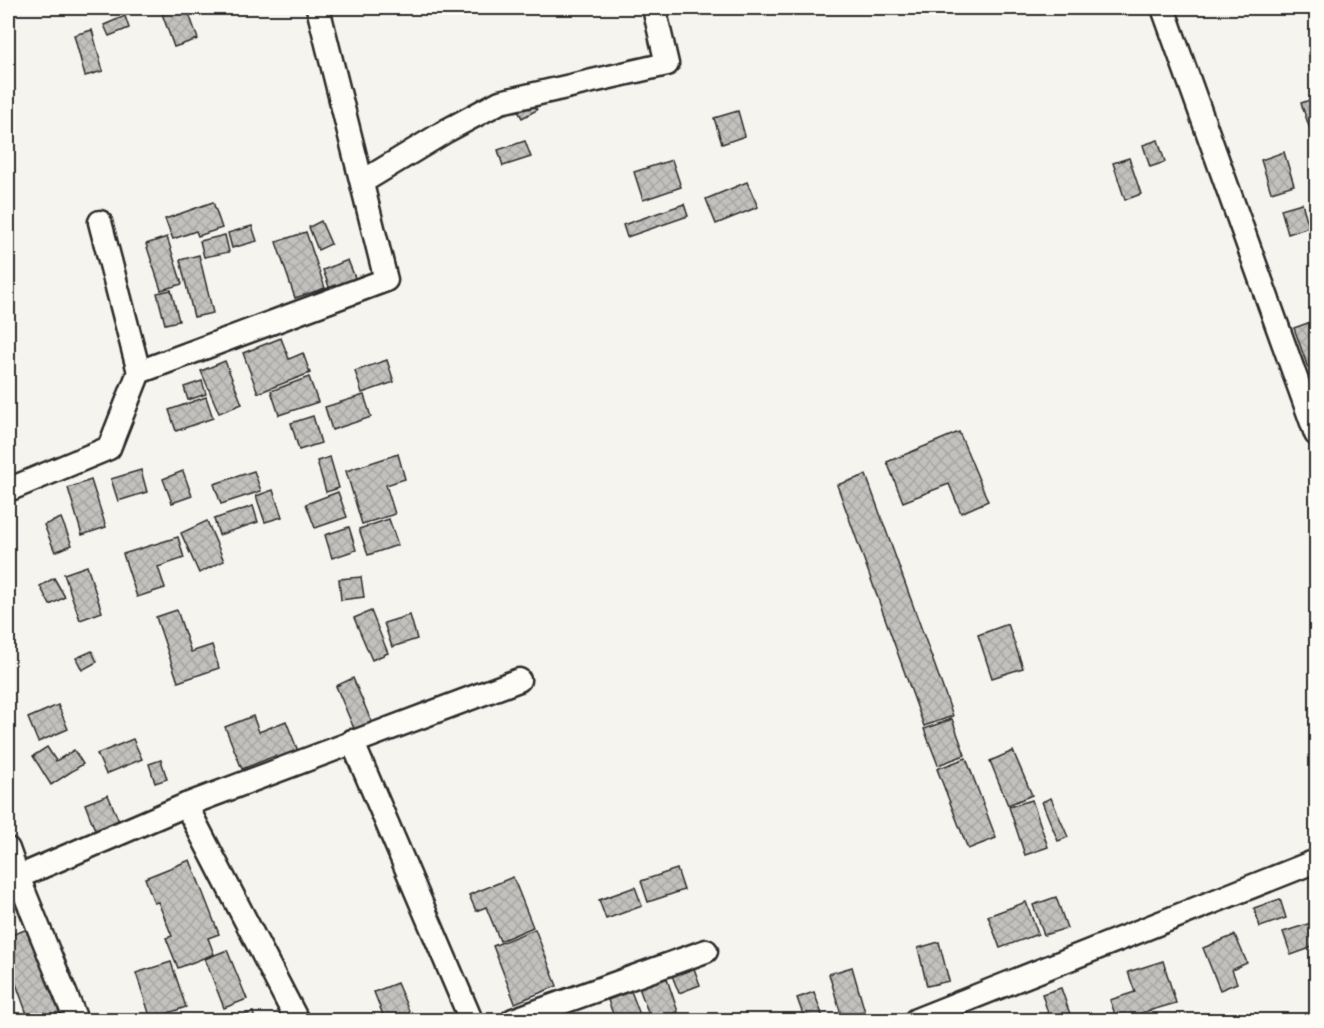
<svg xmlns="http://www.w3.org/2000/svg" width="1324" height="1028" font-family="Dekko,sans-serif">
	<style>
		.building { fill: url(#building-cross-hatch); stroke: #2b2b2b; stroke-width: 1.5 }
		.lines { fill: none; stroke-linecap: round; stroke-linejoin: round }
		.street-casing { stroke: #2b2b2b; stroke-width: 27 }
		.street { stroke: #fdfcf7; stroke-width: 22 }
	</style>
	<defs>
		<pattern id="building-cross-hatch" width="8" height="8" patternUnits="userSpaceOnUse" patternTransform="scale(1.5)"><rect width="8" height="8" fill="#c2c1be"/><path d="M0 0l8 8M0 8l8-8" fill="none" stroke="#a7a6a3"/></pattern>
	</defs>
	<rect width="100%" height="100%" fill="#f5f4ef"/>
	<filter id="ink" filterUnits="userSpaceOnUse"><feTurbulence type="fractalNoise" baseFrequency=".0167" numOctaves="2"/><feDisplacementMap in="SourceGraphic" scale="12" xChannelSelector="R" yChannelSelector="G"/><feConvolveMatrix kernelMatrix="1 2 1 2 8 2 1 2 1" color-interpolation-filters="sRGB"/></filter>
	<g filter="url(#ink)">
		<!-- building -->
		<g class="building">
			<polygon points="160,8 187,8 198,39 174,47"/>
			<polygon points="125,16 129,28 109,36 104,25"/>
			<polygon points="92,30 103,71 85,76 74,35"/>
			<polygon points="530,97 537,110 522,118 515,106"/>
			<polygon points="1316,98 1316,130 1311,132 1301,103"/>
			<polygon points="738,111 745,136 722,144 714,118"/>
			<polygon points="1158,140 1165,162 1150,167 1143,145"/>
			<polygon points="525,141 531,157 503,166 498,150"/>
			<polygon points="1284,152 1294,185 1271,192 1261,160"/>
			<polygon points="1129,158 1141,194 1125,200 1113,163"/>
			<polygon points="672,160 681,187 643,200 634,172"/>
			<polygon points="747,182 758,207 716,224 706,199"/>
			<polygon points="213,202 222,228 198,236 196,231 173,239 165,219"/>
			<polygon points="1302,203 1309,227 1288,234 1281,209"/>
			<polygon points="684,204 688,216 627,237 623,225"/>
			<polygon points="321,221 331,244 318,250 309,227"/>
			<polygon points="252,226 257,241 232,248 228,233"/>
			<polygon points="306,232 325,288 295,298 276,242"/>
			<polygon points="225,235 229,252 204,257 200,241"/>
			<polygon points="167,237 182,284 161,290 146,244"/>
			<polygon points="199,255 213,313 194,317 180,260"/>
			<polygon points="348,260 359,288 333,298 323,270"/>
			<polygon points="171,290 179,321 165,324 157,293"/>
			<polygon points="1316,320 1316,365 1308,368 1294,328"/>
			<polygon points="281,338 289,359 303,353 310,373 258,393 243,353"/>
			<polygon points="387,360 394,382 362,393 355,371"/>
			<polygon points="225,361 242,404 219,413 201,371"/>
			<polygon points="309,377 318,402 279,415 271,391"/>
			<polygon points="202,381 206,394 188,400 184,387"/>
			<polygon points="364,395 371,417 332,430 325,407"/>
			<polygon points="206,397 213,418 176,431 169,410"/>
			<polygon points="313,416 321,443 299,450 291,423"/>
			<polygon points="959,432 988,501 961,513 949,484 903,502 887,462"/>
			<polygon points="398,454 405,479 386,485 395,514 362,524 346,471"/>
			<polygon points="330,457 339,488 326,492 317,461"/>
			<polygon points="141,470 147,492 118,501 111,479"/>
			<polygon points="183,471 192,496 172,503 163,479"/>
			<polygon points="254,471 261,491 221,504 214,484"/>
			<polygon points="866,475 953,716 924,726 837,485"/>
			<polygon points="91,480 106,527 82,535 68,488"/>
			<polygon points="273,490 282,517 265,522 256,496"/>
			<polygon points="338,492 347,517 315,528 306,504"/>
			<polygon points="253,506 258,522 219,535 214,519"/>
			<polygon points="61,518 72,545 55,552 44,525"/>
			<polygon points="389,519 398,545 368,555 359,529"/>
			<polygon points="207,521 224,561 199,573 181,533"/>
			<polygon points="349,527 356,550 332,558 325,535"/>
			<polygon points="178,537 184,558 158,567 165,588 137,597 123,554"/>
			<polygon points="87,566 102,612 80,620 64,574"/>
			<polygon points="361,577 364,597 341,600 339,579"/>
			<polygon points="54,578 65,597 50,605 40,586"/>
			<polygon points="177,610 191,652 212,645 219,668 178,682 156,617"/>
			<polygon points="371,611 388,653 372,660 354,618"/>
			<polygon points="410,615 417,639 392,647 384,623"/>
			<polygon points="1008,624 1023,668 992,678 978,635"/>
			<polygon points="92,651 97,662 82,670 76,658"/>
			<polygon points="353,678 372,723 355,731 336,686"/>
			<polygon points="58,705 68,729 38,742 28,718"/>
			<polygon points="253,716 259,732 286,721 300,756 279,764 275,756 242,769 225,727"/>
			<polygon points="952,719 965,755 938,765 924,729"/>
			<polygon points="133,739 142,759 106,774 97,754"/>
			<polygon points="47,747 56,761 74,750 83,764 51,785 33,756"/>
			<polygon points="1013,751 1032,795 1008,805 990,761"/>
			<polygon points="966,758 996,838 968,849 937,769"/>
			<polygon points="161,760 167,779 155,783 149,764"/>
			<polygon points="108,795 121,826 97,835 85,804"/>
			<polygon points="1051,798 1068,837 1058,841 1042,802"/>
			<polygon points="1032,800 1048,847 1025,855 1009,807"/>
			<polygon points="190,860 219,934 208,938 214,954 178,968 166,938 172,936 158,902 154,903 145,878"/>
			<polygon points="677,869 684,890 648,902 641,881"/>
			<polygon points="513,877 533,927 500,941 486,907 476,911 469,895"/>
			<polygon points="635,887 642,906 606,919 599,900"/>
			<polygon points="1056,897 1067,928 1044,935 1033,905"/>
			<polygon points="1280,899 1286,918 1260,927 1254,908"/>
			<polygon points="1026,902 1038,934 1000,948 988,916"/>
			<polygon points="1311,923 1316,946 1291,955 1283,932"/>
			<polygon points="31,928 64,1020 29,1020 8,961 8,936"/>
			<polygon points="535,929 557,986 515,1003 493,946"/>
			<polygon points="1235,935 1247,963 1232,970 1237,983 1220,990 1203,948"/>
			<polygon points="939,942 949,981 927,986 918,948"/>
			<polygon points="227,950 247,999 224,1008 205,959"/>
			<polygon points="691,960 700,985 679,993 669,968"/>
			<polygon points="1163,961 1176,1003 1117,1020 1110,1000 1135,992 1128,972"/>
			<polygon points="171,962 186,1007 151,1019 136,973"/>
			<polygon points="852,967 865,1012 842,1018 829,974"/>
			<polygon points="666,976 678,1012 651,1020 638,985"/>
			<polygon points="397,983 413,1020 385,1020 374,992"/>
			<polygon points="1061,988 1072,1020 1030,1020 1030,1018 1048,1013 1042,994"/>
			<polygon points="631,991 642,1020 615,1020 608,1000"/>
			<polygon points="814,992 824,1020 805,1020 797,998"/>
			<polygon points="253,1012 255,1020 229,1020"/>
		</g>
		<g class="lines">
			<defs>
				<g id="street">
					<polyline points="1163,8 1316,434"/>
					<polyline points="362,182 446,131 500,102 667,64 654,8"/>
					<polyline points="100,222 139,372"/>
					<polyline points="8,490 109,448 139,372 386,280 318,8"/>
					<polyline points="352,741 471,1020"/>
					<polyline points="186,805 297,1020"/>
					<polyline points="8,849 18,877 186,805 519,680"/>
					<polyline points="8,882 18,877 76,1020"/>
					<polyline points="513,1020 706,951"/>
					<polyline points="916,1020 1316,861"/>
				</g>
			</defs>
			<!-- street casing -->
			<use href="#street" class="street-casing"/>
			<!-- street -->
			<use href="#street" class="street"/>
		</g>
	</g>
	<!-- margin -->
	<rect width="1324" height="1028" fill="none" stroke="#fdfcf7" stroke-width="30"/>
	<rect x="15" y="15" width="1294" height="998" fill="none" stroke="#2b2b2b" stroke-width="2" filter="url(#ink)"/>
</svg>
